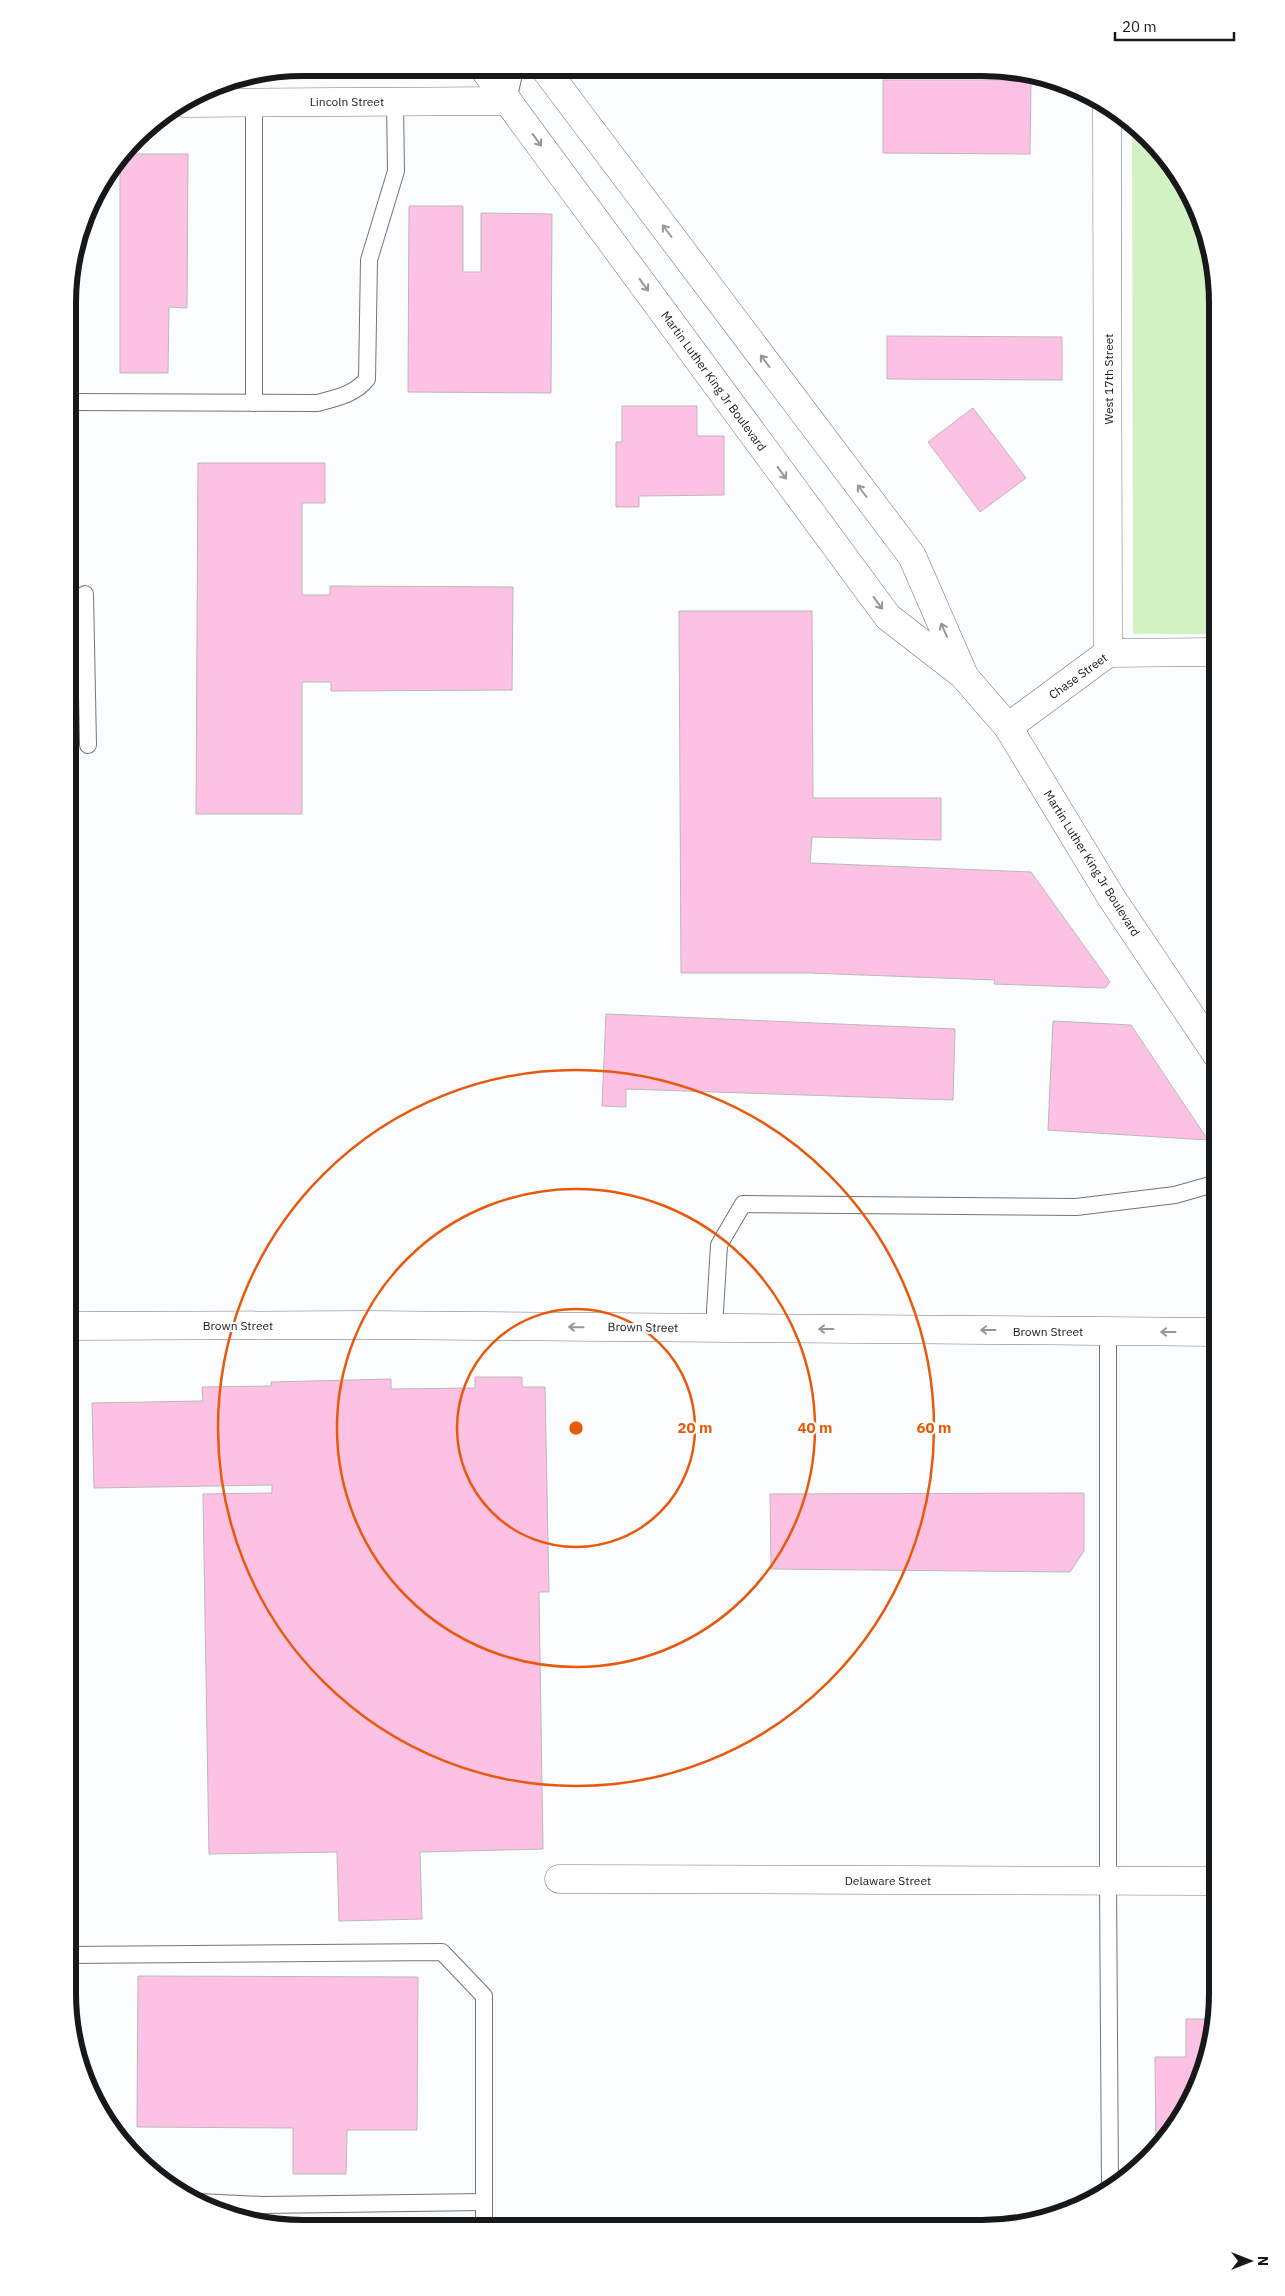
<svg xmlns="http://www.w3.org/2000/svg" width="1285" height="2296" font-family="'IBM Plex Sans',sans-serif">
	<style>
		.green { fill: #d3f2c3 }
		.building { fill: #fdc1e4; stroke: #bbb8b9 }
		.lines { fill: none; stroke-linecap: round; stroke-linejoin: round }
		.lane-casing { stroke: #737577; stroke-width: 18 }
		.street-casing { stroke: #737577; stroke-width: 29 }
		.secondary-casing { stroke: #737577; stroke-width: 29 }
		.lane { stroke: #fff; stroke-width: 16 }
		.street { stroke: #fff; stroke-width: 28 }
		.secondary { stroke: #fff; stroke-width: 28 }
		.oneway { stroke: #979798 }
		.ring { fill: none; stroke: #e8590c; stroke-width: 2.5 }
		.labels { text-anchor: middle; dominant-baseline: central; stroke-width: 4.5; stroke-linejoin: round; paint-order: stroke }
		.street-label { font-size: 12px; fill: #171819; stroke: #fff }
		.rim { fill: none; stroke: #171819; stroke-width: 6 }
		.centre { fill: #e8590c; stroke: #fff; stroke-width: 2.5 }
		.ring-label { font-size: 15px; text-anchor: middle; font-weight: bold; fill: #e8590c; stroke: #fff; stroke-width: 4.5; stroke-linejoin: round; paint-order: stroke }
	</style>
	<rect width="100%" height="100%" fill="#fafcfe"/>
	<!-- green -->
	<polygon class="green" points="1132,122 1178,172 1205,227 1217,303 1217,634 1133,634"/>
	<!-- building -->
	<g class="building">
		<polygon points="883,80 1031,80 1030,154 883,153"/>
		<polygon points="126,154 188,154 187,308 169,307 168,373 120,373 120,162"/>
		<polygon points="409,206 463,206 463,272 481,272 481,213 552,214 551,393 408,392"/>
		<polygon points="887,336 1062,337 1062,380 887,379"/>
		<polygon points="622,406 697,406 697,436 724,436 724,495 639,496 639,507 616,507 616,442 622,442"/>
		<polygon points="973,408 1026,478 980,512 928,442"/>
		<polygon points="198,463 325,463 325,503 302,503 302,595 330,595 330,586 513,587 512,690 331,691 331,682 302,682 302,814 196,814"/>
		<polygon points="679,611 812,611 813,798 941,798 941,840 812,837 810,863 1031,872 1110,982 1105,988 994,984 995,980 810,973 681,973"/>
		<polygon points="606,1014 955,1029 953,1100 626,1089 626,1107 602,1106"/>
		<polygon points="1053,1021 1131,1025 1208,1140 1048,1130"/>
		<polygon points="475,1377 522,1377 522,1387 545,1387 549,1592 539,1592 543,1849 420,1852 422,1919 339,1921 337,1852 209,1854 203,1494 272,1493 272,1485 94,1488 92,1403 203,1401 202,1387 271,1386 271,1382 391,1379 391,1389 475,1388"/>
		<polygon points="1084,1493 1084,1551 1070,1572 771,1569 770,1494"/>
		<polygon points="138,1976 418,1977 417,2130 347,2130 346,2174 293,2174 293,2128 137,2127"/>
		<polygon points="1186,2019 1215,2019 1200,2083 1169,2137 1156,2149 1155,2057 1186,2057"/>
	</g>
	<g class="lines">
		<defs>
			<g id="lane">
				<polyline points="508,101 515,69"/>
				<polyline points="254,102 254,403"/>
				<path d="M69,402L317,403C336,398 354,395 367,379L369,260L396,171L395,101"/>
				<polyline points="85,594 88,745"/>
				<polyline points="69,688 86,688"/>
				<polyline points="714,1328 719,1245 743,1204 1076,1207 1175,1195 1217,1183"/>
				<polyline points="1108,1331 1108,1881 1110,2188"/>
				<polyline points="68,1955 442,1952 484,1996 484,2227"/>
				<polyline points="198,2202 263,2205 484,2202"/>
			</g>
			<g id="street">
				<polyline points="185,103 508,101"/>
				<polyline points="1107,106 1108,653"/>
				<polyline points="1008,727 1108,653 1217,652"/>
				<polyline points="68,1326 368,1325 1217,1332"/>
				<polyline points="559,1879 1217,1881"/>
			</g>
			<g id="secondary">
				<polyline points="484,69 888,617 963,675 1008,727 1111,897 1217,1055"/>
				<polyline points="545,69 912,556 963,673"/>
			</g>
		</defs>
		<!-- lane casing -->
		<use href="#lane" class="lane-casing"/>
		<!-- street casing -->
		<use href="#street" class="street-casing"/>
		<!-- secondary casing -->
		<use href="#secondary" class="secondary-casing"/>
		<!-- lane -->
		<use href="#lane" class="lane"/>
		<!-- street -->
		<use href="#street" class="street"/>
		<!-- secondary -->
		<use href="#secondary" class="secondary"/>
	</g>
	<!-- one-way arrows -->
	<defs><path id="oneway-shaft" d="M-6 0H5M1.5-3L5.5 0L1.5 3" fill="none" stroke-width="1.6" stroke-linecap="round" stroke-linejoin="round" transform="scale(1.25)"/></defs>
	<g class="oneway">
		<use href="#oneway-shaft" transform="translate(537 140) rotate(54)"/>
		<use href="#oneway-shaft" transform="translate(667 231) rotate(-127)"/>
		<use href="#oneway-shaft" transform="translate(644 285) rotate(54)"/>
		<use href="#oneway-shaft" transform="translate(765 361) rotate(-127)"/>
		<use href="#oneway-shaft" transform="translate(782 473) rotate(54)"/>
		<use href="#oneway-shaft" transform="translate(862 491) rotate(-127)"/>
		<use href="#oneway-shaft" transform="translate(878 603) rotate(54)"/>
		<use href="#oneway-shaft" transform="translate(944 630) rotate(-114)"/>
		<use href="#oneway-shaft" transform="translate(576 1327) rotate(-179)"/>
		<use href="#oneway-shaft" transform="translate(826 1329) rotate(-180)"/>
		<use href="#oneway-shaft" transform="translate(988 1330) rotate(-180)"/>
		<use href="#oneway-shaft" transform="translate(1168 1332) rotate(-180)"/>
	</g>
	<!-- distance rings -->
	<g class="ring">
		<circle cx="576" cy="1428" r="119"/>
		<circle cx="576" cy="1428" r="239"/>
		<circle cx="576" cy="1428" r="358"/>
	</g>
	<g class="labels">
		<!-- street labels -->
		<g class="street-label">
			<text x="347" y="101">Lincoln Street</text>
			<text transform="translate(1108 379) rotate(-90)">West 17th Street</text>
			<text transform="translate(714 381) rotate(54)">Martin Luther King Jr Boulevard</text>
			<text transform="translate(1078 676) rotate(-36)">Chase Street</text>
			<text transform="translate(1092 863) rotate(58)">Martin Luther King Jr Boulevard</text>
			<text x="238" y="1325">Brown Street</text>
			<text transform="translate(643 1327) rotate(1)">Brown Street</text>
			<text x="1048" y="1331">Brown Street</text>
			<text x="888" y="1880">Delaware Street</text>
		</g>
	</g>
	<!-- crop -->
	<path d="M0 0H1285V2296H0ZM303 76H982A227 227 0 0 1 1209 303V1993A227 227 0 0 1 982 2220H303A227 227 0 0 1 76 1993V303A227 227 0 0 1 303 76Z" fill="#fff" fill-rule="evenodd"/>
	<path class="rim" d="M303 76H982A227 227 0 0 1 1209 303V1993A227 227 0 0 1 982 2220H303A227 227 0 0 1 76 1993V303A227 227 0 0 1 303 76Z"/>
	<circle cx="576" cy="1428" r="8" class="centre"/>
	<g class="ring-label">
		<text x="695" y="1433">20 m</text>
		<text x="815" y="1433">40 m</text>
		<text x="934" y="1433">60 m</text>
	</g>
	<!-- north arrow -->
	<g transform="translate(1250 2261) rotate(90)" stroke="#ffffff" stroke-width="4" paint-order="stroke">
	<path d="M0-4L9 19L0 12L-9 19Z" fill="#171819"/>
	<text y="-8" font-size="14" font-weight="bold" text-anchor="middle" fill="#171819">N</text>
	</g>
	<!-- scale -->
	<path d="M1115 32v8h119v-8" fill="none" stroke="#171819" stroke-width="2.5"/>
	<text x="1122" y="32" font-size="15" fill="#171819" stroke="#ffffff" stroke-width="4" paint-order="stroke">20 m</text>
</svg>
